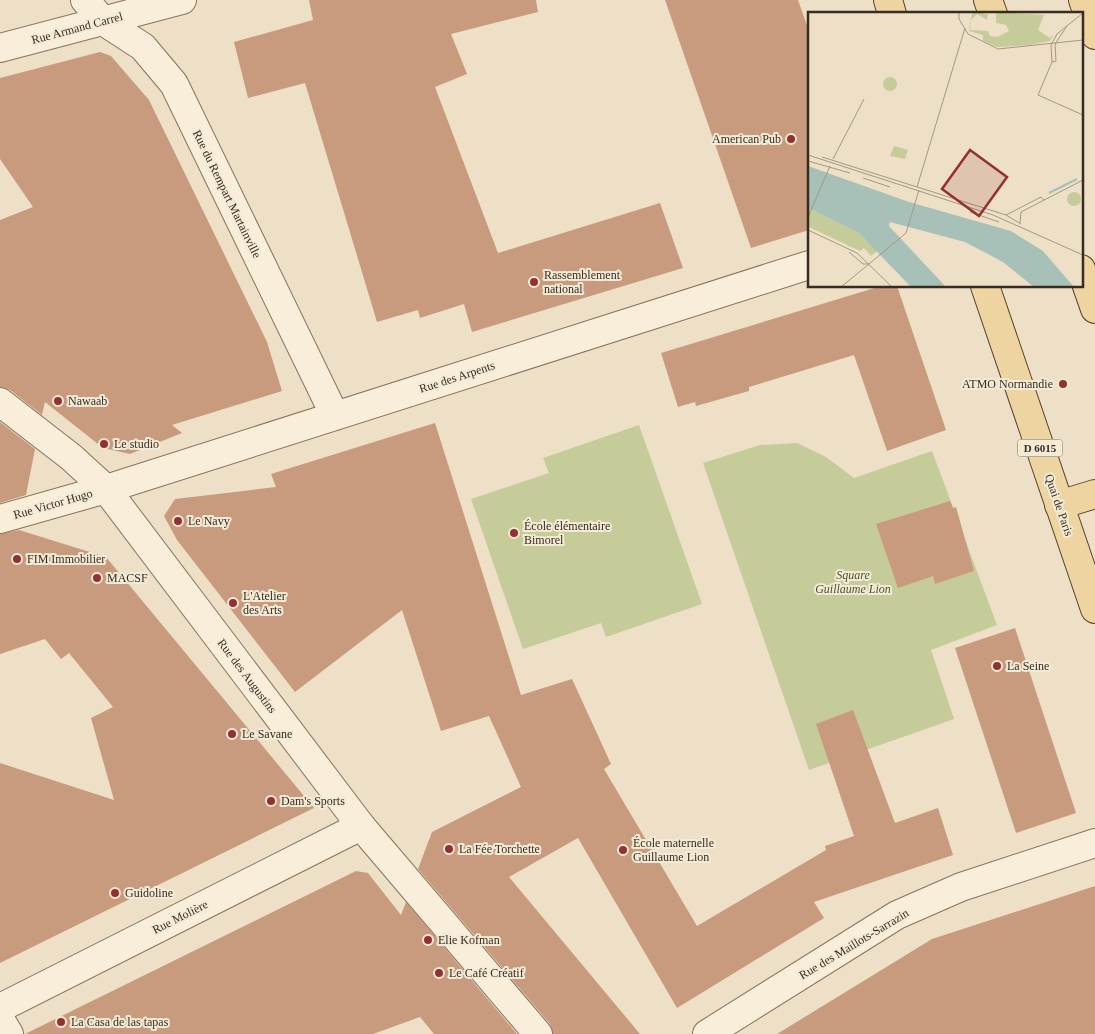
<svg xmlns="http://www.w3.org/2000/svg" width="1095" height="1034" font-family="Georgia,serif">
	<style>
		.green { fill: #c6cb9a }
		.building { fill: #c99b7e }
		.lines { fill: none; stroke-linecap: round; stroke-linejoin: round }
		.pedestrian-casing { stroke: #88725c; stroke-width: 30 }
		.minor-casing { stroke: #88725c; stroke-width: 30 }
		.primary-casing { stroke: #564130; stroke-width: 30 }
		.pedestrian { stroke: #f8eed9; stroke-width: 28 }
		.minor { stroke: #f8eed9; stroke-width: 28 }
		.primary { stroke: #eed4a0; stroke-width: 28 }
		.poi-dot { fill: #942f32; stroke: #f4ebd6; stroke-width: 2 }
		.labels { text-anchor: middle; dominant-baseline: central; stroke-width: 4; stroke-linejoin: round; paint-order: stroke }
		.shield { fill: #f4ebd6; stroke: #706557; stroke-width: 1 }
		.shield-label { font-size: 11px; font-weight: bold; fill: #382b20 }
		.street-label { font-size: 12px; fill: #382b20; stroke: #f4ebd6 }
		.poi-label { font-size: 12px; fill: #382b20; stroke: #f4ebd6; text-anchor: start }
		.park-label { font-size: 12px; font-style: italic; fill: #4a5427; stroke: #f4ebd6 }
		.inset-river { fill: none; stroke: #a7c1b9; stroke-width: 2.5 }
		.inset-road { fill: none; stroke: #a59884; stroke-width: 1 }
		.view { fill: #942f32; fill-opacity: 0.15; stroke: #942f32; stroke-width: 2.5 }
		.inset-edge { fill: none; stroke: #382b20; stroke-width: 2.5 }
	</style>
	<rect width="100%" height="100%" fill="#ede0c6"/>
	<!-- green -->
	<g class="green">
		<polygon points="639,425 702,604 606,637 601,623 523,649 471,499 549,473 543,458"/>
		<polygon points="797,443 826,457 854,478 932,451 997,625 931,650 954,719 809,770 703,463 760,445"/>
	</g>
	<!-- building -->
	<g class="building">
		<polygon points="309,0 536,0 538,12 451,34 467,74 435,87 498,253 660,203 683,268 472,332 464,304 420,318 418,310 377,322 305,83 248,98 234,42 313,20"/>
		<polygon points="665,0 798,0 809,31 809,230 751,248"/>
		<polygon points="100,52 111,56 149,100 267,342 282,391 172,425 182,433 130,454 103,448 45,402 42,415 10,390 0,387 0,220 33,207 0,159 0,78"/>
		<polygon points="881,286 897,286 946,430 887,451 854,355 749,387 749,391 696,406 695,402 678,407 661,353"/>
		<polygon points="0,422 35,449 26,495 0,503"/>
		<polygon points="435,423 521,695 572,679 611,764 604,769 697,926 826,850 825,846 854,836 816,724 853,710 895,823 938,808 953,855 814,902 824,918 677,1008 578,838 509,877 640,1034 553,1034 550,1024 418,869 432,832 521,787 489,716 441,731 402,610 295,692 177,540 164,516 175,499 276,487 271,474"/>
		<polygon points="950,501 953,508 956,507 974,571 935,584 933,576 898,588 876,524"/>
		<polygon points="19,530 106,557 314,808 0,963 0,763 114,800 91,718 113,707 69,653 61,659 45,639 0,654 0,534"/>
		<polygon points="1015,628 1076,813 1016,833 955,648"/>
		<polygon points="356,871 368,873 401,915 406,902 517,1034 434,1034 420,1017 373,1034 25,1034"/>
		<polygon points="1095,886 1095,1034 777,1034 932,939"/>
	</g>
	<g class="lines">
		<defs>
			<polyline id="pedestrian" points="0,402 71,457 106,489"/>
			<g id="minor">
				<polyline points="85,0 103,21 143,47 174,84 335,416"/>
				<polyline points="0,48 182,0"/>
				<polyline points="106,489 361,826 538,1034"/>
				<polyline points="0,519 106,489 809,265"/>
				<polyline points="0,1008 361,826"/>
				<polyline points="0,1019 9,1034"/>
				<polyline points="707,1034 897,915 961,887 1095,843"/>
			</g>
			<g id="primary">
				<polyline points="888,0 892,14"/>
				<polyline points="988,0 993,14"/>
				<polyline points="1083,0 1095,35"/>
				<polyline points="1081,269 1095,309"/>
				<polyline points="985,286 1095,609"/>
				<polyline points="1059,505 1095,494"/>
			</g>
		</defs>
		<!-- pedestrian casing -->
		<use href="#pedestrian" class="pedestrian-casing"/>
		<!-- minor casing -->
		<use href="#minor" class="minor-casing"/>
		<!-- primary casing -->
		<use href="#primary" class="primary-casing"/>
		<!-- pedestrian -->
		<use href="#pedestrian" class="pedestrian"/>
		<!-- minor -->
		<use href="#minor" class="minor"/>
		<!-- primary -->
		<use href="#primary" class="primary"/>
	</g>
	<!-- markers -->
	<g class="poi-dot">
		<circle cx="791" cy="139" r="5"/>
		<circle cx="534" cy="282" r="5"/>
		<circle cx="1063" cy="384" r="5"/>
		<circle cx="58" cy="401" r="5"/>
		<circle cx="104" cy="444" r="5"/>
		<circle cx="178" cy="521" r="5"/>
		<circle cx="514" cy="533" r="5"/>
		<circle cx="17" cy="559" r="5"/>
		<circle cx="97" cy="578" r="5"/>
		<circle cx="233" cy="603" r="5"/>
		<circle cx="997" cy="666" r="5"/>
		<circle cx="232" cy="734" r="5"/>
		<circle cx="271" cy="801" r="5"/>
		<circle cx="449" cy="849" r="5"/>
		<circle cx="623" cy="850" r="5"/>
		<circle cx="115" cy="893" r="5"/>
		<circle cx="428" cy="940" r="5"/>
		<circle cx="439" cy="973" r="5"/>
		<circle cx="61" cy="1022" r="5"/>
	</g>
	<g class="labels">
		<!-- shield labels -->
		<rect class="shield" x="1017.5" y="439.5" width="45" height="17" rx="4"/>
		<g class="shield-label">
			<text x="1040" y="448">D 6015</text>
		</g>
		<!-- street labels -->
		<g class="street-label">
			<text transform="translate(77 28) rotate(-15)">Rue Armand Carrel</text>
			<text transform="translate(227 194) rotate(64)">Rue du Rempart Martainville</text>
			<text transform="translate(457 377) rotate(-18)">Rue des Arpents</text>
			<text transform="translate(53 504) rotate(-16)">Rue Victor Hugo</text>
			<text transform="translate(1059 505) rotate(71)">Quai de Paris</text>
			<text transform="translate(247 676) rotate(53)">Rue des Augustins</text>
			<text transform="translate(180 917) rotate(-27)">Rue Molière</text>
			<text transform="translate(854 944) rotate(-31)">Rue des Maillots-Sarrazin</text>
		</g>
		<!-- poi labels -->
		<g class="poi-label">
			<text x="781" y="139" text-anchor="end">American Pub</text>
			<text x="544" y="275">Rassemblement<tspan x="544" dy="14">national</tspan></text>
			<text x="1053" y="384" text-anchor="end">ATMO Normandie</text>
			<text x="68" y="401">Nawaab</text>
			<text x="114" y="444">Le studio</text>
			<text x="188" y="521">Le Navy</text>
			<text x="524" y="526">École élémentaire<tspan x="524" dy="14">Bimorel</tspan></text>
			<text x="27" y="559">FIM Immobilier</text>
			<text x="107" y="578">MACSF</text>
			<text x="243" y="596">L'Atelier<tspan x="243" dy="14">des Arts</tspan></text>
			<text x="1007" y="666">La Seine</text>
			<text x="242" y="734">Le Savane</text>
			<text x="281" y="801">Dam's Sports</text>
			<text x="633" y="843">École maternelle<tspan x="633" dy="14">Guillaume Lion</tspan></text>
			<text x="459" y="849">La Fée Torchette</text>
			<text x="125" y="893">Guidoline</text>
			<text x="438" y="940">Elie Kofman</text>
			<text x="449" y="973">Le Café Créatif</text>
			<text x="71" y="1022">La Casa de las tapas</text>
		</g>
		<!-- park labels -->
		<g class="park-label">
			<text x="853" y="575">Square<tspan x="853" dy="14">Guillaume Lion</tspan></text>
		</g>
	</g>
	<!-- overview -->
	<g transform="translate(808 12)">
		<rect width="275" height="275" fill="#ede0c6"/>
		<path d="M165,0L180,2L179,8L169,2L163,8L162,18L180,19L182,24L189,25L201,19L198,13L188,11V0L236,3L230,18L242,26L246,22L242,29L221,33L189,35L175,29V23L161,19L163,6ZM75 72a7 7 0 1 1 14 0a7 7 0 1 1-14 0ZM86,134L100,138L97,147L82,144ZM259 187a7 7 0 1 1 14 0a7 7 0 1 1-14 0ZM0,196L51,221L69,239L63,244L56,236L52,239L1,215Z" fill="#c6cb9a"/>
		<path d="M0,154L101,190L203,219L235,239L266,275H226L195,250L157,230L82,210L81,214L138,275H103L51,221L0,196Z" fill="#a7c1b9"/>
		<path class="inset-river" d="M241,181L269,167"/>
		<path class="inset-road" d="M151,0V7L160,22L190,37L275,28M275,1L249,22L243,33L244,50L230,83L275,103M244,50L248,49L247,32L259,14M0,143L185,203L275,243M14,145L198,203L213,212M25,147L56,87M0,149L42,161M55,166L82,175M109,175L157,16M162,200L191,210M198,203L233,185L236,188M0,205L22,154M212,211L213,200L275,168M0,218L49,241L84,275M41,240L55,252H61M61,252L98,221L111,178M33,275L61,252"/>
		<path class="view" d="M162,138L199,165L171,204L134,177Z"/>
		<rect width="275" height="275" class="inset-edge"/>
	</g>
</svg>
